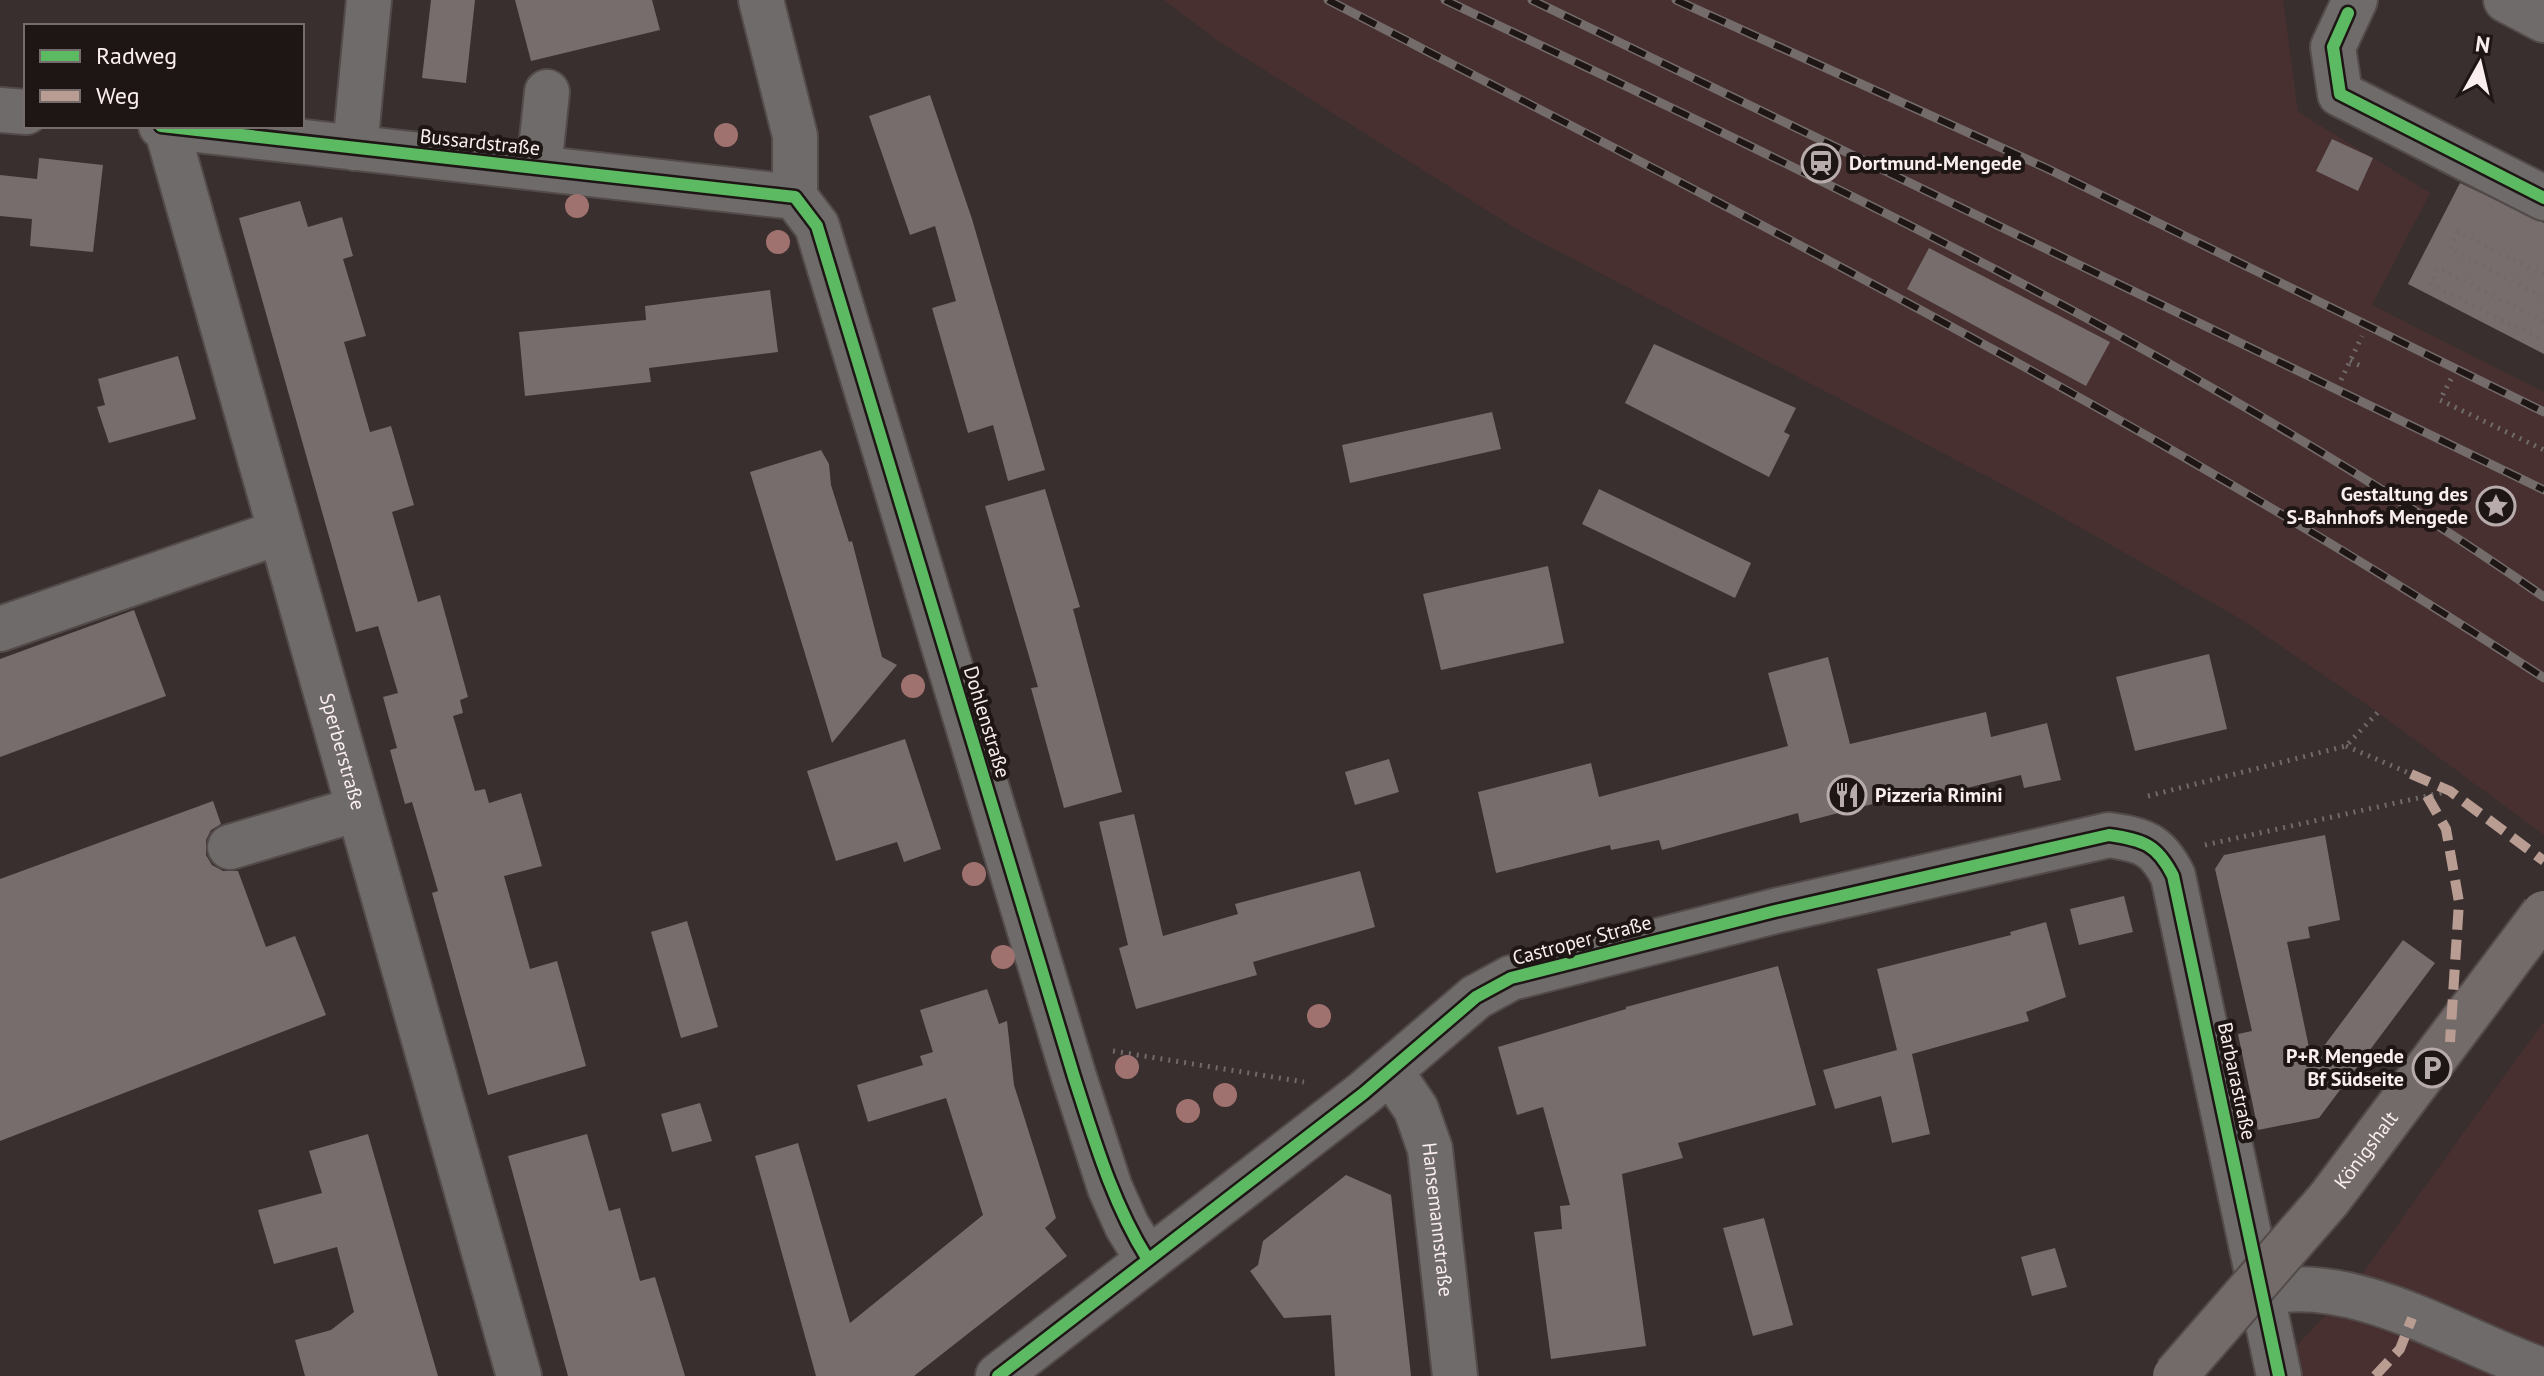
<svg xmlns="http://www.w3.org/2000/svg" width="2544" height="1376" font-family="'PT Sans',sans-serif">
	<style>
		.built { fill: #483030 }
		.building { fill: #776d6d }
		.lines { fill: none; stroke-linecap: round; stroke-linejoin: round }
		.minor-casing { stroke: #534b4a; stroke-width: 48 }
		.path { stroke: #706b6a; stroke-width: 5; stroke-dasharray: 2 6; stroke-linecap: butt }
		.minor { stroke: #6f6b6b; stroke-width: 44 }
		.rail-casing { stroke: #736c6b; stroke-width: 9 }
		.rail { stroke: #1e1615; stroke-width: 6; stroke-dasharray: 18; stroke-linecap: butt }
		.major-bridge-casing { stroke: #534b4a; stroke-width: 48; stroke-linecap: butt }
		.major-bridge { stroke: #726b6a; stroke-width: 44 }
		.quiet { stroke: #b99d93; stroke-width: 10; stroke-dasharray: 20 10; stroke-linecap: butt }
		.cycleway-casing { stroke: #1e1615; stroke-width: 17 }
		.cycleway { stroke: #5cba63; stroke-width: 12 }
		.tree { fill: #a0726f }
		.labels { text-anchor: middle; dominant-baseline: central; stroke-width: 8; stroke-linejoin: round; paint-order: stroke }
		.street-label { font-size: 20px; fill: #fbeeee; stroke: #1e1615 }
		.poi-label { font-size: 20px; font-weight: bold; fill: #fbeeee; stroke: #1e1615; text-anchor: start }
	</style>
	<rect width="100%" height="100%" fill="#392f2e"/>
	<!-- built -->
	<g class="built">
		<polygon points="1164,0 2283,0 2298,112 2430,193 2372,305 2544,392 2544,835 2372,708 2244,621 2032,500 1518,230 1220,42"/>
		<polygon points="2544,1021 2544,1376 2268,1376 2355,1284"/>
	</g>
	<!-- building -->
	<g class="building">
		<polygon points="431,0 475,0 466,83 422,78"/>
		<polygon points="515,0 652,0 660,30 531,61"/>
		<polygon points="930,95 972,219 1045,470 1008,481 993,425 968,433 932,308 956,301 935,226 910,235 869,116"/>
		<polygon points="2332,139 2373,158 2358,191 2316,171"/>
		<polygon points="39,158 103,165 93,252 30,246 32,219 0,216 0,175 37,179"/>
		<polygon points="2460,183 2544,223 2544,354 2408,284"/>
		<polygon points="300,201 308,227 342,217 353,256 343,259 366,336 344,342 370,432 391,426 414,505 392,512 418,602 440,595 468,697 460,700 463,713 453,716 475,791 485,789 489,803 521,793 542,866 504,876 530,969 557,961 586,1066 488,1095 432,893 438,891 412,802 405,804 390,750 397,748 383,697 398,693 378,626 356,632 239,218"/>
		<polygon points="1929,248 2110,342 2086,386 1907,289"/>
		<polygon points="770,290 778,352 649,368 651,382 525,396 519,332 646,320 645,306"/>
		<polygon points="1654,344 1796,408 1784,432 1790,435 1769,477 1625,403"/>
		<polygon points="178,356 196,419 109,443 97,407 105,405 98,379"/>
		<polygon points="1492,412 1501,449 1350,483 1342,445"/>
		<polygon points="821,450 829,464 831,485 849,542 852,541 882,657 897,665 832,743 750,472"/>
		<polygon points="1045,489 1080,607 1073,609 1122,792 1064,808 1031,688 1038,687 985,506"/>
		<polygon points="1599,489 1751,563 1735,598 1582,524"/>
		<polygon points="1548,566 1564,643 1441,670 1423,594"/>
		<polygon points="134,610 166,696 0,757 0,659"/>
		<polygon points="2209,654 2227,729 2135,751 2116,677"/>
		<polygon points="1828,657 1850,744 1986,712 1991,737 2047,723 2061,780 2024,788 2021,775 1921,799 1919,792 1800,823 1798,813 1662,850 1659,840 1611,850 1610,845 1496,873 1478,792 1591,763 1599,797 1788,746 1768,673"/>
		<polygon points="905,739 941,849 904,862 897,842 836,861 807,771"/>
		<polygon points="1389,759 1399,792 1355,805 1345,772"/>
		<polygon points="213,801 221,824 211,830 206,840 206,855 212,865 223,871 238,871 266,947 295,936 326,1015 0,1141 0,879"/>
		<polygon points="1134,814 1163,936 1238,914 1235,904 1360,871 1375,927 1253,962 1257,975 1136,1009 1119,948 1128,945 1099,822"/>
		<polygon points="2325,835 2340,920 2308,927 2310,938 2287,942 2312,1062 2403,940 2435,963 2319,1118 2258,1130 2238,1034 2252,1031 2215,869 2224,855"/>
		<polygon points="2124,896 2133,932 2079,945 2070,909"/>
		<polygon points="687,921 718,1027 681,1038 651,932"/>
		<polygon points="2046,922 2066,997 2026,1012 2029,1021 1912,1054 1930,1134 1892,1143 1881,1096 1835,1109 1823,1070 1897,1050 1877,969 2011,935 2010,932"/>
		<polygon points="1778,966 1816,1105 1678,1143 1683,1158 1622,1174 1646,1346 1551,1359 1534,1232 1562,1229 1560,1206 1570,1205 1543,1107 1517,1115 1498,1047 1626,1009 1626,1007"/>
		<polygon points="987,989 999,1024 1007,1021 1014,1085 1056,1218 1045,1228 1067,1256 914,1376 816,1376 755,1156 798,1143 850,1323 983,1215 946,1098 868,1122 857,1085 923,1065 920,1056 933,1052 920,1010"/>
		<polygon points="700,1103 712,1141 672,1152 661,1114"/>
		<polygon points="368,1134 405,1263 438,1376 305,1376 295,1340 331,1330 354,1312 337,1247 274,1264 258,1210 322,1193 309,1151"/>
		<polygon points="587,1134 609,1211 620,1208 640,1281 655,1277 685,1376 568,1376 508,1156"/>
		<polygon points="1346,1175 1391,1195 1411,1376 1335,1376 1331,1315 1284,1318 1250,1271 1258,1265 1263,1241"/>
		<polygon points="1764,1218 1793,1325 1753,1336 1723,1228"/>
		<polygon points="2055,1248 2067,1287 2032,1296 2021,1257"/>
	</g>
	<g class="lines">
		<defs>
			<g id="minor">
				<polyline points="761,0 795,136 795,197"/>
				<polyline points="2355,0 2333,47 2340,94 2544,198"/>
				<polyline points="2506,0 2544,20"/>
				<polyline points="0,110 26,112"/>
				<polyline points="161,126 795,197"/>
				<path id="s1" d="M166,126L519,1376"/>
				<polyline points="355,148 369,0"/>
				<polyline points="539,168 547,92"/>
				<polyline points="795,197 817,226 1074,1077 1110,1188 1127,1226 1147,1258"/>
				<polyline points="0,629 280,532"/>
				<polyline points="230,847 358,809"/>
				<path id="s2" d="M1391,1072L1416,1109L1430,1149L1455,1376"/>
				<path d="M2263,1293C2355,1272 2457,1341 2544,1371"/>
				<path d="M998,1376L1364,1093L1476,997L1511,978L1775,911L2109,835C2143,840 2157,844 2173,876L2279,1376"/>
			</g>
		</defs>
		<!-- minor casing -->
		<use href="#minor" class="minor-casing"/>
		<!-- path -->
		<g class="path">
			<polyline points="2544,275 2458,232 2450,249 2544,297"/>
			<polyline points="2544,321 2438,268 2430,284 2544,341"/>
			<polyline points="2350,361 2363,367"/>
			<polyline points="2451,379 2440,400 2544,450"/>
			<polyline points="2341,380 2362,336"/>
			<polyline points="2346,746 2411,774"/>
			<polyline points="2148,796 2346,746 2381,709"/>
			<polyline points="2205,845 2450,791"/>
			<polyline points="1113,1051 1304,1082"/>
		</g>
		<!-- minor -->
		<use href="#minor" class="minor"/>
		<defs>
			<g id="rail">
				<path d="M1328,0C1740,213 2156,423 2544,678"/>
				<path d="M1445,0C1822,179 2200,357 2544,597"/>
				<polyline points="1532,0 2544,490"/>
				<polyline points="1676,0 2046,168 2544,412"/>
			</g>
		</defs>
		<!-- rail casing -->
		<use href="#rail" class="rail-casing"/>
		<!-- rail -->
		<use href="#rail" class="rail"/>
		<defs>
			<g id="major-bridge">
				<path id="s3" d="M2175,1376L2329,1199L2544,913"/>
			</g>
		</defs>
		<!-- major-bridge casing -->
		<use href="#major-bridge" class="major-bridge-casing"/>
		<!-- major-bridge -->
		<use href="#major-bridge" class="major-bridge"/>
		<!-- quiet -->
		<g class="quiet">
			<polyline points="2411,774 2450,791 2544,861"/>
			<polyline points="2427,796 2446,829 2459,902 2450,1042"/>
			<polyline points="2375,1376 2400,1349 2412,1318"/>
		</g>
		<defs>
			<g id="cycleway">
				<polyline points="2348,13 2333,47 2340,94 2544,198"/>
				<path d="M161,126L795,197L817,226L1074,1077C1094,1139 1112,1202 1147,1258"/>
				<path d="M998,1376L1364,1093L1476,997L1511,978L1775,911L2109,835C2143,840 2157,844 2173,876L2279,1376"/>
			</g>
		</defs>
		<!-- cycleway casing -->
		<use href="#cycleway" class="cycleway-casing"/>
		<!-- cycleway -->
		<use href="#cycleway" class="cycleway"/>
	</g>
	<!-- trees -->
	<g class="tree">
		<circle cx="726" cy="135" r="12"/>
		<circle cx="577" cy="206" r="12"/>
		<circle cx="778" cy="242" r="12"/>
		<circle cx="913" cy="686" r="12"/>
		<circle cx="974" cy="874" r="12"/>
		<circle cx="1003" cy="957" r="12"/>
		<circle cx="1319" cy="1016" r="12"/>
		<circle cx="1127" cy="1067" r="12"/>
		<circle cx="1225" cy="1095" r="12"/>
		<circle cx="1188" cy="1111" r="12"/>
	</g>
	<!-- icons -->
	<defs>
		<symbol id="station-ring" viewBox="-11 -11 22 22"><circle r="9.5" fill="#1e1615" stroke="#b7abab" stroke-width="1.5"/><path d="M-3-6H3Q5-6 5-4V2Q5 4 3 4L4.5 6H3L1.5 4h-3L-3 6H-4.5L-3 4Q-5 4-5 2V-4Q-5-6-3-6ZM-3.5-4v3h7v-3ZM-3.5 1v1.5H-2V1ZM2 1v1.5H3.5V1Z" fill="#b7abab"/></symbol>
		<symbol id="sight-ring" viewBox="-11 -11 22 22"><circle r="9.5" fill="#1e1615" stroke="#b7abab" stroke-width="1.5"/><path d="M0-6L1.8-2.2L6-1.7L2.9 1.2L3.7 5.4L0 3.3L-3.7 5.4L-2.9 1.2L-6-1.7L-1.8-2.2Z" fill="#b7abab"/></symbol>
		<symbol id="restaurant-ring" viewBox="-11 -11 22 22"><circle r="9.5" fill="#1e1615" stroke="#b7abab" stroke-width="1.5"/><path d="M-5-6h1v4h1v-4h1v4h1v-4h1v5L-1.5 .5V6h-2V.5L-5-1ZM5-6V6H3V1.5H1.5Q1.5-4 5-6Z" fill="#b7abab"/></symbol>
		<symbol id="parking-ring" viewBox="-11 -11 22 22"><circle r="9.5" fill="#1e1615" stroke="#b7abab" stroke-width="1.5"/><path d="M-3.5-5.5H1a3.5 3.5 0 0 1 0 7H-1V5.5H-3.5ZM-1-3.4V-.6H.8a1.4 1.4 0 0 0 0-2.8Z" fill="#b7abab"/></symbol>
	</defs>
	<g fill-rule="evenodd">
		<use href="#station-ring" x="1799" y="141" width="44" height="44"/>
		<use href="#sight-ring" x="2474" y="484" width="44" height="44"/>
		<use href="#restaurant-ring" x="1825" y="773" width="44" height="44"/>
		<use href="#parking-ring" x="2410" y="1046" width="44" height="44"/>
	</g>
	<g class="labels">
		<!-- street labels -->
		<g class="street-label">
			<text transform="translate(480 142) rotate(6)">Bussardstraße</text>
			<text transform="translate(987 722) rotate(73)">Dohlenstraße</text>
			<text stroke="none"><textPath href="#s1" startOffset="650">Sperberstraße</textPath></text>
			<text transform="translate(1582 940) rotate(-15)">Castroper Straße</text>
			<text transform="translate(2237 1081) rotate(78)">Barbarastraße</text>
			<text stroke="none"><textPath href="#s3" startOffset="296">Königshalt</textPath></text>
			<text stroke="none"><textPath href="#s2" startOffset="158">Hansemannstraße</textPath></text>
		</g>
		<!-- poi labels -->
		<g class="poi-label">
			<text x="1849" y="163">Dortmund-Mengede</text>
			<text x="2468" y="494" text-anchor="end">Gestaltung des<tspan x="2468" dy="23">S-Bahnhofs Mengede</tspan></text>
			<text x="1875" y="795">Pizzeria Rimini</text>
			<text x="2404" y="1056" text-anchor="end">P+R Mengede<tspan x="2404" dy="23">Bf Südseite</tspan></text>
		</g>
	</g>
	<!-- legend -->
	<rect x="24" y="24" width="280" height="104" fill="#1e1615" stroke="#766c6c" stroke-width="2"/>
	<rect x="40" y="50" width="40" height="12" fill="#5cba63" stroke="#766c6c" stroke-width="2"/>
	<text x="96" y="64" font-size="24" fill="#fbeeee">Radweg</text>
	<rect x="40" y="90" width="40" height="12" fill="#b99d93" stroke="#766c6c" stroke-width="2"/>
	<text x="96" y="104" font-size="24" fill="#fbeeee">Weg</text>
	<!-- north arrow -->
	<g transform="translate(2480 64) rotate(8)" stroke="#1e1615" stroke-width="6" paint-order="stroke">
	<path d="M0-6L14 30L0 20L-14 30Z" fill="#fbeeee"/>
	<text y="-12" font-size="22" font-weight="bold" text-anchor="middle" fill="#fbeeee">N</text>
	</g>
</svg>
